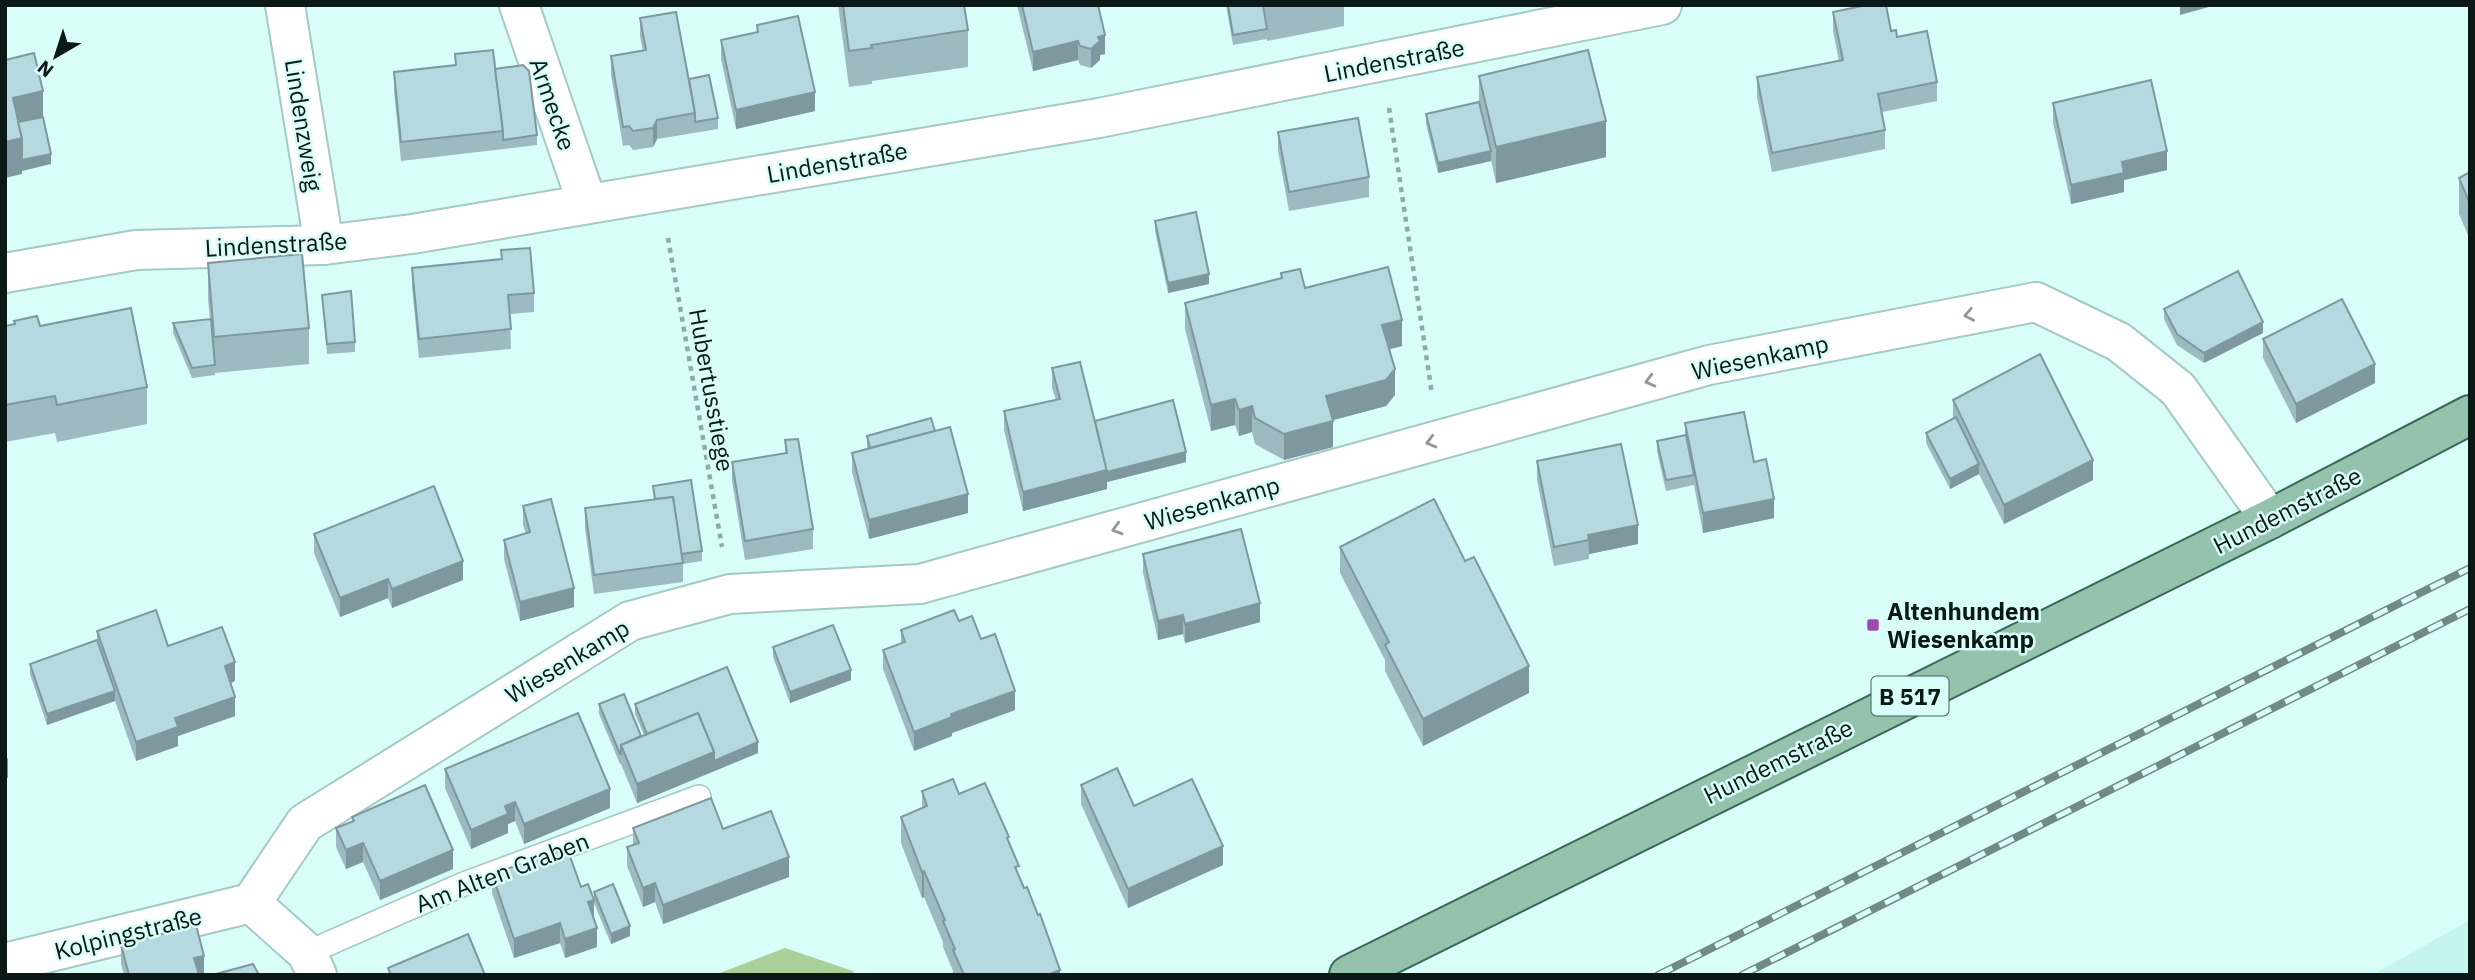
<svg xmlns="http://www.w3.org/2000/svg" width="2475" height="980" font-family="'IBM Plex Sans',sans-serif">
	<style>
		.built { fill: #c6f5f0 }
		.green { fill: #a9d099 }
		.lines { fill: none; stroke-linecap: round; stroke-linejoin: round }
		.service-casing { stroke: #a5c9c5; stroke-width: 26 }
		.minor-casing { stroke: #a5c9c5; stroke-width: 42 }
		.primary-casing { stroke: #366c55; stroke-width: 42 }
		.path { stroke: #8eaba7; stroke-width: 4.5; stroke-dasharray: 5 5; stroke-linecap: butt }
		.service { stroke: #fff; stroke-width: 23 }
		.minor { stroke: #fff; stroke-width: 38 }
		.primary { stroke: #94c2ad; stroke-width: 38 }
		.rail-casing { stroke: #718a87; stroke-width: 8 }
		.rail { stroke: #d9fefa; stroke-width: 5; stroke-dasharray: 16; stroke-linecap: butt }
		.wall { fill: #9dbac2 }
		.shaded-wall { fill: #7f979e }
		.building { fill: #b6d8e1; stroke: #7f979e; stroke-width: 2 }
		.oneway { stroke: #919796 }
		.poi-dot { fill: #9f47b3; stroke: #d9fefa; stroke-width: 2.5 }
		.labels { text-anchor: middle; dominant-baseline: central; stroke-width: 5; stroke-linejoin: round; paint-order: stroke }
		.shield { fill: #d9fefa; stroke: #485d5a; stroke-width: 2 }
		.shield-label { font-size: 23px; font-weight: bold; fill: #0a1816 }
		.street-label { font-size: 24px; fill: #0a1816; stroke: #d9fefa }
		.poi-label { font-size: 24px; font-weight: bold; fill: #0a1816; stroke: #d9fefa; text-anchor: start }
	</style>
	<rect width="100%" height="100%" fill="#d9fefa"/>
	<!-- built -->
	<polygon class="built" points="2470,920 2470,975 2372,975"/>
	<!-- green -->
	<polygon class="green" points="785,948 853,971 855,975 715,975"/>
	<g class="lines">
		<defs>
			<polyline id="service" points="307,953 464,884 699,797"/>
			<g id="minor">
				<polyline points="285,5 324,245"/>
				<polyline points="519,5 587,203"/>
				<polyline points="5,273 136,250 324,245 412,234 1099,118 1662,5"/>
				<polyline points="5,963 251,903"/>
				<polyline points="317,975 307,953 251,903 305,823 630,621 730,594 920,584 1709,365 2036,302 2119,342 2178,389 2270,519"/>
			</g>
			<polyline id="primary" points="1349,975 2270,519 2470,415"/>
		</defs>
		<!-- service casing -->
		<use href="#service" class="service-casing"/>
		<!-- minor casing -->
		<use href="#minor" class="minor-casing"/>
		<!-- primary casing -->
		<use href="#primary" class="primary-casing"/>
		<!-- path -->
		<g class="path">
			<polyline points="1389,108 1432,394"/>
			<polyline points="668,238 722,547"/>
		</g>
		<!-- service -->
		<use href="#service" class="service"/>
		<!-- minor -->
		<use href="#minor" class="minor"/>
		<!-- primary -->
		<use href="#primary" class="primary"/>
		<defs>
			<g id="rail">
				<polyline points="1658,975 2470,568"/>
				<polyline points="1742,975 2470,609"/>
			</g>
		</defs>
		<!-- rail casing -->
		<use href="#rail" class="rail-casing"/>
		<!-- rail -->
		<use href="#rail" class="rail"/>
	</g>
	<!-- wall -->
	<g class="wall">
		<polygon points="838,5 964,5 968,30 968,67 872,81 872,84 849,87"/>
		<polygon points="1017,5 1098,5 1105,54 1100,55 1100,60 1091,68 1080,65 1078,60 1033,71"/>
		<polygon points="1226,5 1344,5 1344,26 1267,41 1267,39 1233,45"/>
		<polygon points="1833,12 1891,31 1937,82 1937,101 1882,112 1885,130 1885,149 1772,172 1757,97 1757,77 1839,61 1833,31"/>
		<polygon points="640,18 689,79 718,118 718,129 657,139 653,147 633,150 629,145 623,146 611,75 611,56 643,50 640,37"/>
		<polygon points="757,25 815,111 736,129 721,59 721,40 757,32"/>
		<polygon points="455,54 495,69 537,135 537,145 401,161 394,91 394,72 455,66"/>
		<polygon points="1479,76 1606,157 1496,183 1491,160 1491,161 1438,173 1426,124 1426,114 1479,102"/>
		<polygon points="2053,103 2167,170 2124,180 2124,192 2071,204 2053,123"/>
		<polygon points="1278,132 1369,177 1369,197 1289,211 1278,151"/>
		<polygon points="2470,172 2470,240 2459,214 2459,178"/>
		<polygon points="1155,221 1209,284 1168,293 1155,231"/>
		<polygon points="208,263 309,328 309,364 215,373 215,375 192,378 173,333 173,323 210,319 208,299"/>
		<polygon points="412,268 534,293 534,312 510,314 511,349 419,358 412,287"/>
		<polygon points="1281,273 1402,346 1389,349 1395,395 1386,406 1333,420 1333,447 1284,460 1255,444 1252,432 1239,436 1235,425 1211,431 1185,329 1185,303 1281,278"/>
		<polygon points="322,295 355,342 355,352 327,354"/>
		<polygon points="2164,309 2263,333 2204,363 2177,345 2164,319"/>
		<polygon points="14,321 40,326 147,387 147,424 57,442 55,433 5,442 5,326 14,324"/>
		<polygon points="2263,339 2375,383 2296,423 2263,358"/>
		<polygon points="1052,368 1095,421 1186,462 1107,482 1107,489 1023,511 1004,430 1004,411 1056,400 1052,388"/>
		<polygon points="1953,400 2093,480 2004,524 1979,474 1950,489 1926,443 1926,433 1953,419"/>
		<polygon points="1685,423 1754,462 1774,518 1703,533 1694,485 1666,491 1657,451 1657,441 1685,435"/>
		<polygon points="935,431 968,513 869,539 852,472 852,453 867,449 867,436"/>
		<polygon points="785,440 813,529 813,549 745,560 732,481 732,462 785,453"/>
		<polygon points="1537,461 1638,544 1589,554 1589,559 1554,566 1537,480"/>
		<polygon points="653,486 702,551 702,561 683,564 683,582 594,594 585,528 585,508 654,500"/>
		<polygon points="523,506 574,607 520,621 504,559 504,540 526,534 523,525"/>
		<polygon points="314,534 463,580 392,608 388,598 340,617 314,553"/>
		<polygon points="1340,547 1529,693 1423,746 1385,671 1385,660 1340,573"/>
		<polygon points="1143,554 1260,622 1185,643 1183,634 1158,640 1143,573"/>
		<polygon points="901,630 981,639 1015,710 952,733 952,736 914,751 883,669 883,650 901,643"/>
		<polygon points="97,631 168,646 235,681 231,683 235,716 178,736 178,746 136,761 115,701 47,725 30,674 30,664 97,640"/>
		<polygon points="773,647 851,680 790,703 773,657"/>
		<polygon points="599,704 641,736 644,735 635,714 635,704 758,753 637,803 621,764 620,764 599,714"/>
		<polygon points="445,769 610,808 524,844 515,821 508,824 508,833 471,849 445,788"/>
		<polygon points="1081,785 1134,806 1223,865 1128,908 1081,804"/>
		<polygon points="922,791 959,794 1009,843 1019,875 1060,975 953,975 953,971 943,947 943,942 924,897 922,898 901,843 901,817 922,809"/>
		<polygon points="352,817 453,869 380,900 363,862 346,869 336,847 336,828 352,821"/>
		<polygon points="633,828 723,829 789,877 663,924 655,902 643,907 627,866 627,847 633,845"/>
		<polygon points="492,874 581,887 594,898 594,892 630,936 611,944 594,903 594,919 597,947 565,958 560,943 514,958 492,893"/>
		<polygon points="121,945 204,975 124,975 121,964"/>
	</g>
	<!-- shaded-wall -->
	<g class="shaded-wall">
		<polygon points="2180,5 2216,5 2180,15"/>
		<polygon points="1105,35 1105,54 1100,55 1100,60 1091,68 1091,49 1098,37"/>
		<polygon points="1078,41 1078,60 1033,71 1033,52"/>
		<polygon points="43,91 43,127 15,133 13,98"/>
		<polygon points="815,92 815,111 736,129 736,110"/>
		<polygon points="657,120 657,139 653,147 653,128"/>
		<polygon points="1606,121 1606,157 1496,183 1496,147"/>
		<polygon points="22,138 51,154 51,164 22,171 22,174 5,178 5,142"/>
		<polygon points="1491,151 1491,161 1438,173 1438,163"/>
		<polygon points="2167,151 2167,170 2124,180 2124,192 2071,204 2071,185 2122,162"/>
		<polygon points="1209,274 1209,284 1168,293 1168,283"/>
		<polygon points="1402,320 1402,346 1382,351 1382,325"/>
		<polygon points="2263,322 2263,333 2204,363 2204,353"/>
		<polygon points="2375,364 2375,383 2296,423 2296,404"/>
		<polygon points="1395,369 1395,395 1386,406 1326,422 1326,396"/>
		<polygon points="1235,399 1235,425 1211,431 1211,405"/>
		<polygon points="1252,406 1252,432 1239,436 1239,410"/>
		<polygon points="1333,421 1333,447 1284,460 1284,434"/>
		<polygon points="1186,452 1186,462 1107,482 1107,489 1023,511 1023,492 1107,470"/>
		<polygon points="2093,460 2093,480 2004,524 2004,505"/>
		<polygon points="1979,464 1979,474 1950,489 1950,479"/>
		<polygon points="968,494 968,513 869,539 869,520"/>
		<polygon points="1774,499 1774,518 1703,533 1703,513"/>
		<polygon points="1638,525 1638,544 1589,554 1588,535"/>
		<polygon points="463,561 463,580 392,608 392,589"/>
		<polygon points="388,579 388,598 340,617 340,598"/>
		<polygon points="574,588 574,607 520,621 520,602"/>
		<polygon points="1260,603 1260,622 1185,643 1185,624"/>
		<polygon points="1183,615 1183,634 1158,640 1158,621"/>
		<polygon points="235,662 235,681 225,685 225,666"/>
		<polygon points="1529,666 1529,693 1423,746 1423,719"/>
		<polygon points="851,670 851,680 790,703 790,692"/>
		<polygon points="115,691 115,701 47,725 47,714"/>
		<polygon points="1015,691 1015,710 952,733 952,736 914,751 914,732 951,714"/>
		<polygon points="235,697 235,716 178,736 178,746 136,761 136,742 175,718"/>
		<polygon points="758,742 758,753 637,803 637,784 714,752"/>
		<polygon points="8,758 8,778 5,778 5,759"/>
		<polygon points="610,789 610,808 524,844 524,824"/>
		<polygon points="515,802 515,821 508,824 508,833 471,849 471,830 505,806"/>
		<polygon points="363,843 363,862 346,869 346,850"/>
		<polygon points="1223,846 1223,865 1128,908 1128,889"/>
		<polygon points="453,850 453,869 380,900 380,881"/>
		<polygon points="789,857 789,877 663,924 663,905"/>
		<polygon points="924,871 924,897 922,898 922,872"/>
		<polygon points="655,883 655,902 643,907 643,888"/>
		<polygon points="594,900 594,919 588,902"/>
		<polygon points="560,923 560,943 514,958 514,939"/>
		<polygon points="630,926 630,936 611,944 611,934"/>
		<polygon points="597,928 597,947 565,958 565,939"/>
		<polygon points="204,956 204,975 194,975 194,958"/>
		<polygon points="1060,970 1060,975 1048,975"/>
	</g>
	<!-- building -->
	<g class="building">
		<polygon points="843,5 964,5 968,30 871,45 872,48 849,51"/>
		<polygon points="1022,5 1098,5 1105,35 1098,37 1100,41 1091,49 1080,46 1078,41 1033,52"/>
		<polygon points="1228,5 1263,5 1267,29 1233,35"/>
		<polygon points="1867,5 1886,5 1891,31 1896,30 1897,37 1927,31 1937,82 1878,94 1885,130 1772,153 1757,77 1843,60 1833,12"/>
		<polygon points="676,12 695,113 657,120 653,128 633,131 629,126 623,127 611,56 646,50 640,18"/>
		<polygon points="798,16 815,92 736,110 721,40 758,32 757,25"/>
		<polygon points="493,50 503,131 401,142 394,72 456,65 455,54"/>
		<polygon points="1588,50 1606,121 1496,147 1479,76"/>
		<polygon points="34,53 43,91 13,98 22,138 5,142 5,60"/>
		<polygon points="523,65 529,71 537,135 503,140 503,131 495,69"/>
		<polygon points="709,75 718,118 695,122 695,113 689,79"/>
		<polygon points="2151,80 2167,151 2122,162 2124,173 2071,185 2053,103"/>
		<polygon points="1479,102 1491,151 1438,163 1426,114"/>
		<polygon points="43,117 51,154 22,160 22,138 18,122"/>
		<polygon points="1358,118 1369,177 1289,192 1278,132"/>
		<polygon points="2470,172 2470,204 2459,178"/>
		<polygon points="1196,212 1209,274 1168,283 1155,221"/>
		<polygon points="530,248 534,293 508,295 511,329 419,339 412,268 502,259 501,250"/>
		<polygon points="302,254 309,328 214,337 208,263"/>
		<polygon points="1388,267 1402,320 1382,325 1395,369 1386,380 1326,396 1333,421 1284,434 1255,418 1252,406 1239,410 1235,399 1211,405 1185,303 1282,278 1281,273 1300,269 1305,288"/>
		<polygon points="2238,271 2263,322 2204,353 2177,334 2164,309"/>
		<polygon points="351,291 355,342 327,344 322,295"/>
		<polygon points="2342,299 2375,364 2296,404 2263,339"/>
		<polygon points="131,308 147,387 57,405 55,396 5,405 5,326 15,324 14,321 37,316 40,326"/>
		<polygon points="211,319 215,365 192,368 173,323"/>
		<polygon points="2040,354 2093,460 2004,505 1953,400"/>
		<polygon points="1080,362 1107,470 1023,492 1004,411 1060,399 1052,368"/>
		<polygon points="1173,400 1186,452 1107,472 1095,421"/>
		<polygon points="1744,412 1754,462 1766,459 1774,499 1703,513 1685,423"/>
		<polygon points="1956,417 1979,464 1950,479 1926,433"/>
		<polygon points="931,418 935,431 870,448 867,436"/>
		<polygon points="950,427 968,494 869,520 852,453"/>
		<polygon points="1686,435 1694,475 1666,480 1657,441"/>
		<polygon points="798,439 813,529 745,541 732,462 787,453 785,440"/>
		<polygon points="1621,444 1638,525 1588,535 1589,540 1554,547 1537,461"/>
		<polygon points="691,480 702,551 681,554 673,497 655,499 653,486"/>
		<polygon points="434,486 463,561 392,589 388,579 340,598 314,534"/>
		<polygon points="673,497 683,563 594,575 585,508"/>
		<polygon points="551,499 574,588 520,602 504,540 530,532 523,506"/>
		<polygon points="1434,499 1465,561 1474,557 1529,666 1423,719 1385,645 1389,642 1340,547"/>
		<polygon points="1241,529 1260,603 1185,624 1183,615 1158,621 1143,554"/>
		<polygon points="156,610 168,646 222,627 235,662 225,666 235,697 175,718 178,727 136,742 97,631"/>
		<polygon points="954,610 959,621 972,616 981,639 995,634 1015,691 951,714 952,717 914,732 883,650 905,642 901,630"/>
		<polygon points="833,625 851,670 790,692 773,647"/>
		<polygon points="97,640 115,691 47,714 30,664"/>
		<polygon points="727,667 758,742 714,761 714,752 698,713 647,734 635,704"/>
		<polygon points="624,694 641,736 621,745 621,754 620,754 599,704"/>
		<polygon points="578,713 610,789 524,824 515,802 505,806 508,814 471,830 445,769"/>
		<polygon points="698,713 714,752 637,784 621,745"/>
		<polygon points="1117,768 1134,806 1192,779 1223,846 1128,889 1081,785"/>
		<polygon points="953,779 959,794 985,783 1009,837 1007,838 1019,866 1015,867 1024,888 1027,887 1038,915 1040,914 1060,970 1048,975 964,975 953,950 955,949 943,921 945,920 924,871 922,872 901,817 927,806 922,791"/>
		<polygon points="425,785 453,850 380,881 363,843 346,850 336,828 354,821 352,817"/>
		<polygon points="711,798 723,829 771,811 789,857 663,905 655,883 643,888 627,847 639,843 633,828"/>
		<polygon points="567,848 581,887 588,884 594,900 588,902 597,928 565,939 560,923 514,939 492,874"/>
		<polygon points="613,884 630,926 611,934 594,892"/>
		<polygon points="196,925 204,956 194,958 199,975 129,975 121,945"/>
		<polygon points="468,934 485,975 391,975 388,968"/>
		<polygon points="253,964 259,975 212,975"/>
	</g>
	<!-- one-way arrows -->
	<defs><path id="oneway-chevron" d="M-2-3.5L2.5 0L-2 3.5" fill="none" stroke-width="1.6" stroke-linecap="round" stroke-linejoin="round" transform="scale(1.75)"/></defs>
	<g class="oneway">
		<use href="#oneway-chevron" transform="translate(1969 315) rotate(169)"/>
		<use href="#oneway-chevron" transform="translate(1650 381) rotate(165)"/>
		<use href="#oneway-chevron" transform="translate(1431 442) rotate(165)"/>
		<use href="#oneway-chevron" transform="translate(1117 529) rotate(164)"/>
	</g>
	<!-- markers -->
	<rect class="poi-dot" x="1866" y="618" width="14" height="14" rx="3.5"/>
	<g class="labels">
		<!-- shield labels -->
		<rect class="shield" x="1871.5" y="676.5" width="77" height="39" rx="5"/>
		<g class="shield-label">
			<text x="1910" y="696">B 517</text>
		</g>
		<!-- street labels -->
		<g class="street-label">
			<text transform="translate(1394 60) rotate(-11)">Lindenstraße</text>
			<text transform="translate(553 104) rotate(71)">Armecke</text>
			<text transform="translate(304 125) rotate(81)">Lindenzweig</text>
			<text transform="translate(837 162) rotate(-10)">Lindenstraße</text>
			<text transform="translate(276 244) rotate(-3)">Lindenstraße</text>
			<text transform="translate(1760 357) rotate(-12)">Wiesenkamp</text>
			<text transform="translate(712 390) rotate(80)">Hubertusstiege</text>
			<text transform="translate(1212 503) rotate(-16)">Wiesenkamp</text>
			<text transform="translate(2287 510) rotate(-27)">Hundemstraße</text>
			<text transform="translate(567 661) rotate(-31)">Wiesenkamp</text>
			<text transform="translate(1778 761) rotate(-26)">Hundemstraße</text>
			<text transform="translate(502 872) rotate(-21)">Am Alten Graben</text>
			<text transform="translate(128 933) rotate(-14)">Kolpingstraße</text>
		</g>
		<!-- poi labels -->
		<g class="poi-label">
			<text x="1887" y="611">Altenhundem<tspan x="1887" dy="28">Wiesenkamp</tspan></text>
		</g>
	</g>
	<!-- border -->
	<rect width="2475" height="980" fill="none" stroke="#0a1816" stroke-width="14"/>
	<!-- north arrow -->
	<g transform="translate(56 56) rotate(219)" stroke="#d9fefa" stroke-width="5" paint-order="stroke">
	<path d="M0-5L12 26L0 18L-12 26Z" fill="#0a1816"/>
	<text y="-10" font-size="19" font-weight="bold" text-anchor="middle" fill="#0a1816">N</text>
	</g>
</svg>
